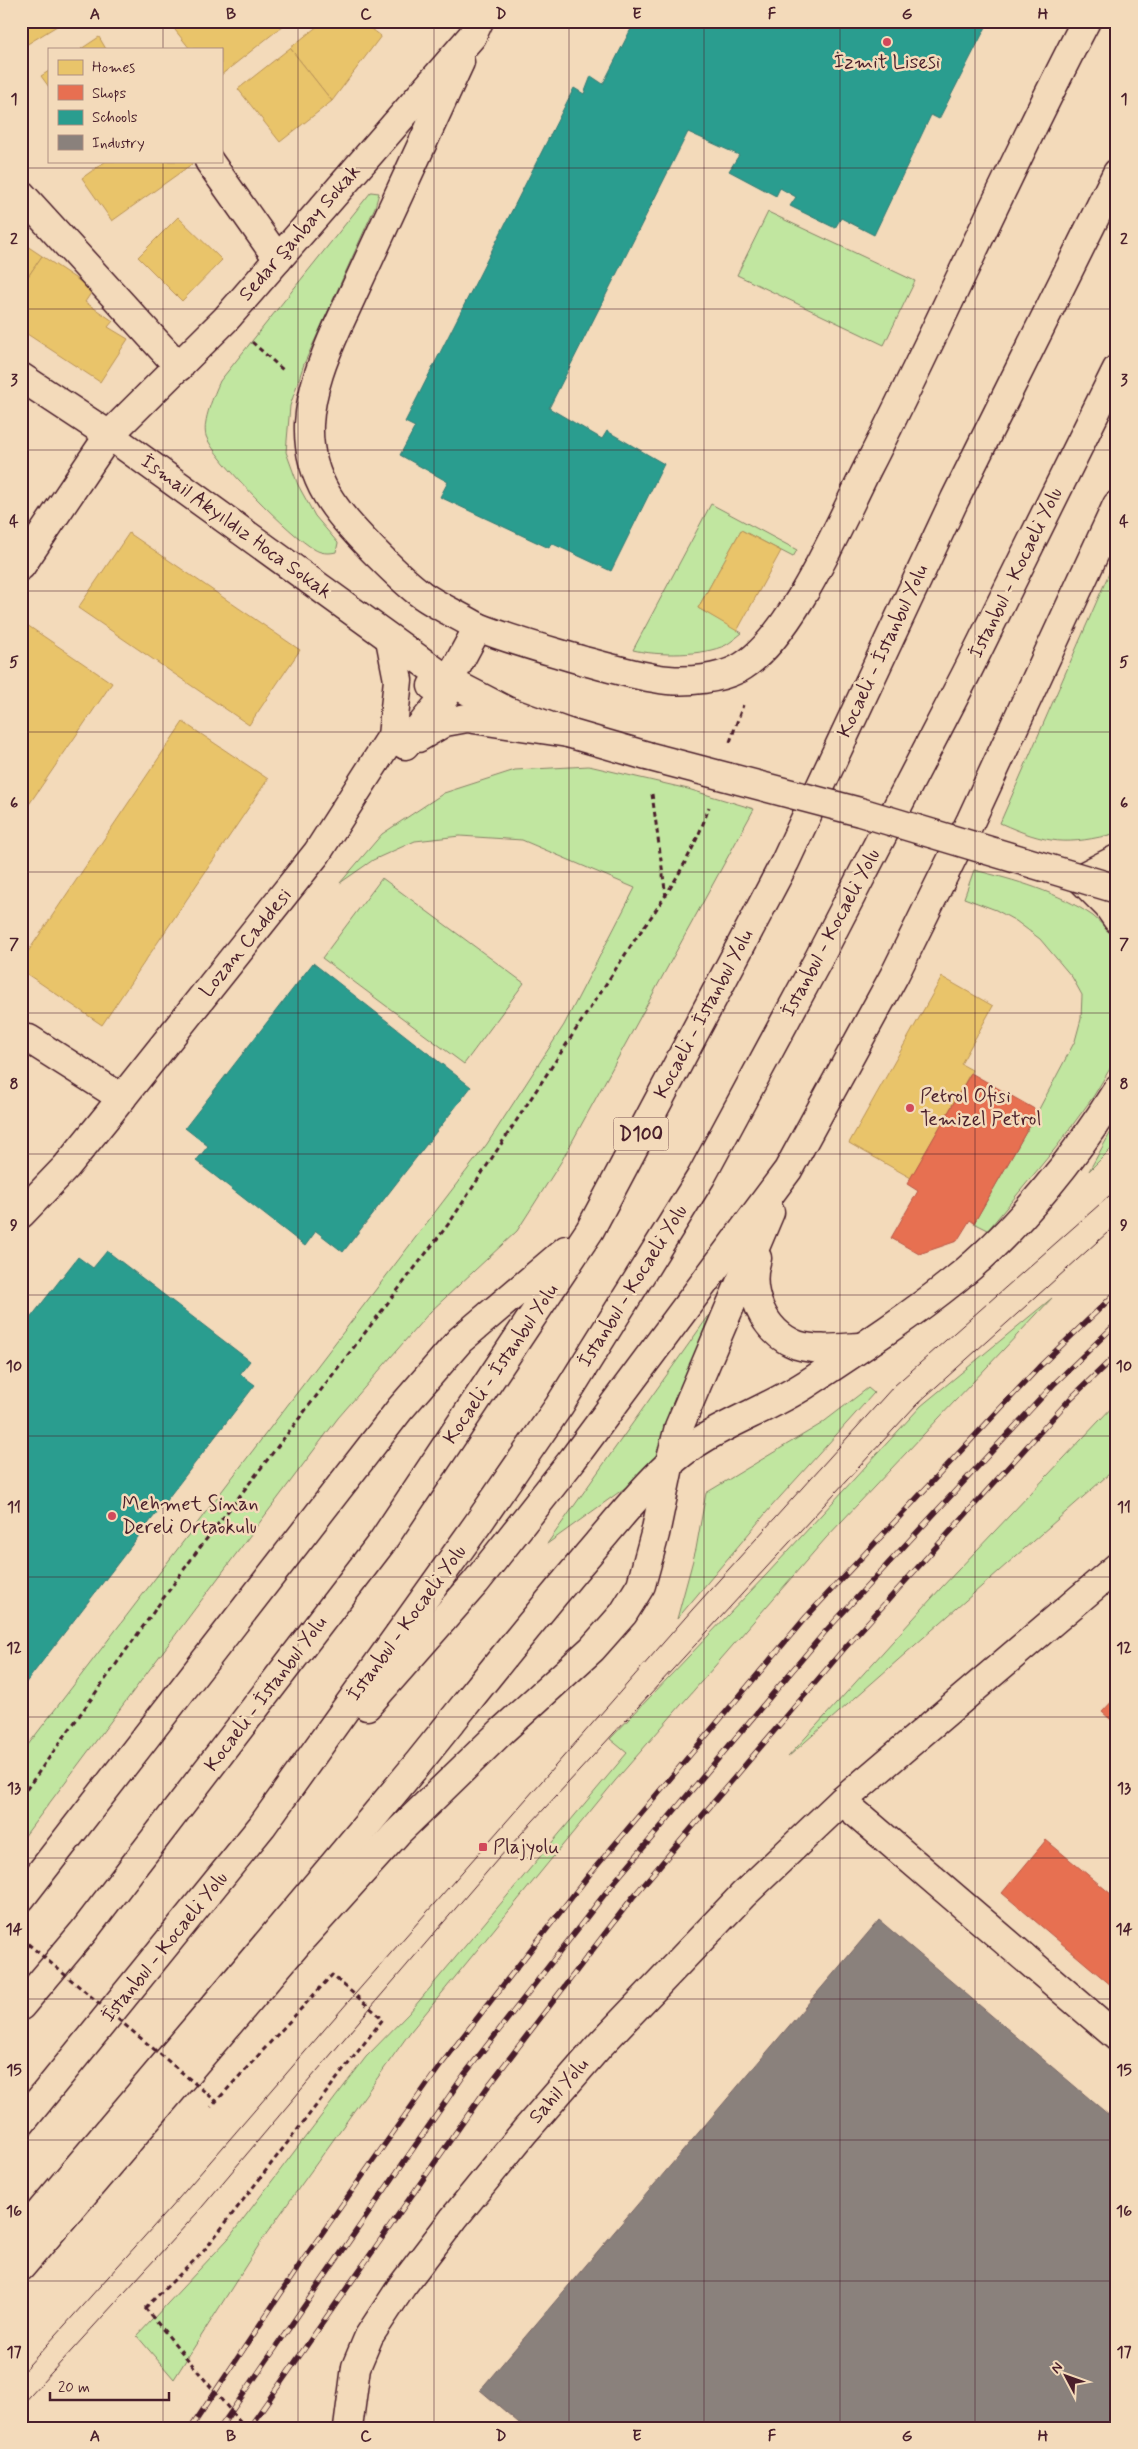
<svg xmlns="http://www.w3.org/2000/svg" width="1138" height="2449" font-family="Mynerve,sans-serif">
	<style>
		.green { fill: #c1e6a0; stroke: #868266 }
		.homes { fill: #e9c46a; stroke: #b99257 }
		.shops { fill: #e76f51; stroke: #b85746 }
		.schools { fill: #2a9d8f; stroke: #347771 }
		.industry { fill: #8a817c; stroke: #776464 }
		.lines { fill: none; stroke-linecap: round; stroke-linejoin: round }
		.minor-casing { stroke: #4a1f2b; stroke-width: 31 }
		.major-casing { stroke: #4a1f2b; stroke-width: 31 }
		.highway-casing { stroke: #4a1f2b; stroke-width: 31 }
		.path { stroke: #4a1f2b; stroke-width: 3; stroke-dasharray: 5 4; stroke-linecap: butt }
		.minor { stroke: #f3daba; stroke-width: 28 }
		.major { stroke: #f3daba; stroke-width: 28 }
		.highway { stroke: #f3daba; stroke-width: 28 }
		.tram { stroke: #4a1f2b; stroke-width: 1 }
		.rail-casing { stroke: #4a1f2b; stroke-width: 5.5 }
		.rail { stroke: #f3daba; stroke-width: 4; stroke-dasharray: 11; stroke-linecap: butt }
		.major-bridge-casing { stroke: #4a1f2b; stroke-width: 31; stroke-linecap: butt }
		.path-bridge { stroke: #4a1f2b; stroke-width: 3; stroke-dasharray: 5 4; stroke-linecap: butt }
		.major-bridge { stroke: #f3daba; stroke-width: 28 }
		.grid { fill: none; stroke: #4a1f2b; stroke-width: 1; stroke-opacity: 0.55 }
		.poi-dot { fill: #d1495b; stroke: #f3daba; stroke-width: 2 }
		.labels { text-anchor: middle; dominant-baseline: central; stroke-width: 5; stroke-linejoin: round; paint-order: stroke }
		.shield { fill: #f3daba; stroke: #7d5756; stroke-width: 1 }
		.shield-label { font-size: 19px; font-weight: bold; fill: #4a1f2b }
		.poi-label { font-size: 20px; fill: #4a1f2b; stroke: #f3daba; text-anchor: start }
		.street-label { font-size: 20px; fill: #4a1f2b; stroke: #f3daba }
		.neatline { fill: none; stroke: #4a1f2b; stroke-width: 2 }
		.grid-label { font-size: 16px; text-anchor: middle; font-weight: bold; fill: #4a1f2b }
	</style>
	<rect width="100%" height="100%" fill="#f3daba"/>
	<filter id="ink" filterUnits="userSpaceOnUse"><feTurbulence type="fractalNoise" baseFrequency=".02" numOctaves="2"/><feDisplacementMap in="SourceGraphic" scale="10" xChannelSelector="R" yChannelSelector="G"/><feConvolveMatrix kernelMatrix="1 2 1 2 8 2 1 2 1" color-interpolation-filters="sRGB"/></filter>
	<g filter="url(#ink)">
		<!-- green -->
		<g class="green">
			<path d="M371,192L379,193L375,207L304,364L290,406L286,452L298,485L315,516L338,543L336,552C328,554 320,553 314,549C292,537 213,458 206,436C202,421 214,395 220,381Z"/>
			<polygon points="768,212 915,281 884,345 737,275"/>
			<path d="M711,504L797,550L793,557L741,530L698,608L742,633C737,637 731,642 726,645C703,656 658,656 633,650Z"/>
			<path d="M1117,555V833C1067,846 1047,844 1000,823Z"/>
			<polygon points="589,766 688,789 754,809 561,1162 517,1231 430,1312 338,1418 21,1841 21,1754 487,1144 564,1025 635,888 522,840 460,836 415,841 373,860 340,883 382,834 444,793 515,770"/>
			<path d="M974,870C1015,880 1058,892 1093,916C1102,923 1109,933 1117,941V1057L1093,1097L1058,1145L988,1230L974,1223L1038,1111L1075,1041L1081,1019L1082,995L1072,977L1040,939L1016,921L996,910L964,898Z"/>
			<polygon points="382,878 524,983 464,1064 322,958"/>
			<polygon points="1117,1121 1117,1143 1089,1171"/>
			<polygon points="1052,1298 826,1538 615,1781 411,2031 264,2237 174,2379 137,2336 228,2239 366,2057 409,2013 627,1753 610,1739 767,1574 921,1406"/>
			<polygon points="710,1314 676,1404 658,1464 547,1544"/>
			<polygon points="868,1388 874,1393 771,1507 677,1619 696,1549 706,1493 821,1424"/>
			<polygon points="1117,1402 1117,1467 788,1757 941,1588"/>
		</g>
		<!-- homes -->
		<g class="homes">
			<polygon points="21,21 65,21 21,48"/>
			<polygon points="168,21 289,21 221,75 221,49 190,49"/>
			<polygon points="324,21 362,21 381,36 332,101 290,48"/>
			<polygon points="99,37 106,49 81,49"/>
			<polygon points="290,48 332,101 280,142 238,89"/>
			<polygon points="49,71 49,87 41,76"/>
			<polygon points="106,161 191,161 192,164 112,221 82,178"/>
			<polygon points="178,217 222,260 182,301 138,257"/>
			<polygon points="21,242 42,256 21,287"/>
			<polygon points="42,256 93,290 85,302 113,321 108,327 128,339 100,382 21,330 21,287"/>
			<polygon points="741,530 781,551 737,631 698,608"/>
			<polygon points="129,533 300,650 249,725 78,608"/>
			<polygon points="27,625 112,683 21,816 21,633"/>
			<polygon points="183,722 268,779 102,1025 21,970 21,962"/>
			<polygon points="942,977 993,1006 961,1064 972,1070 911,1178 849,1143"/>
		</g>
		<!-- shops -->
		<g class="shops">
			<polygon points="971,1073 1038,1111 974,1223 970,1220 957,1241 919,1254 891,1238 918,1191 907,1184"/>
			<polygon points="1117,1696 1117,1725 1102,1712"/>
			<polygon points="1046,1840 1117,1899 1117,1980 1112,1986 1002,1893"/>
		</g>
		<!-- schools -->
		<g class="schools">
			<polygon points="635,21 792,21 807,29 811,21 989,21 939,119 931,115 874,235 841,218 835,228 790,206 796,197 780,188 776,196 729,171 739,155 688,132 549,408 602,439 607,431 664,464 611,571 551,543 549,548 440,497 448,482 400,455 415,427 405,422 574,88 584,94 591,76 603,84"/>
			<polygon points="313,963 471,1087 343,1252 316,1231 305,1246 196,1161 208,1146 185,1128"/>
			<polygon points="107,1251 250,1361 240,1374 255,1385 21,1689 21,1330 78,1257 93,1268"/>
		</g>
		<!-- industry -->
		<polygon class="industry" points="879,1920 1117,2122 1117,2428 525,2428 480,2390"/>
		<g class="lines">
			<defs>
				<g id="minor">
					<path d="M460,62L338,326C324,357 311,389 309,424C307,480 337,514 374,551C389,566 404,582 422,595C439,607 460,616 478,627"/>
					<polyline points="209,161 278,259"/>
					<polyline points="21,194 179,367"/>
					<polyline points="21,377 109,435 449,681"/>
					<polyline points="21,566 109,435 226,319 472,36 479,21"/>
					<polyline points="29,1039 122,1098"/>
					<polyline points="842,1801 1117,2037"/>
				</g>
				<g id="major">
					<polyline points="432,686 449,681 507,711 568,733 647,756"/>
					<polyline points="418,738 445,722 467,718 568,733"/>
					<path d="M405,745L446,695L449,681L478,627C513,641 548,650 584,661C611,668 640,677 668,680C690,682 718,679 738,669C791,641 840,522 868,467C943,320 1009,168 1086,21"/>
					<polyline points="1117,859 1080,878 1108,906 1117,919"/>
					<polyline points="21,1214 66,1167 109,1114 317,853 392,736 398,680 390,639"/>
					<path d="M21,2235C153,2077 288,1921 419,1762C478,1689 536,1615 597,1544C620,1517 641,1490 667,1466C705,1429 760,1414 805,1385C855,1352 909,1317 956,1279C1015,1232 1077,1155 1117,1090"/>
					<polyline points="21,2267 303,1937 397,1833 503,1730 592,1649 623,1614 641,1585 655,1534 670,1462"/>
					<polyline points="348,2428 356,2367 369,2336 402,2286 454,2218 525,2131 599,2046 743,1895 842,1801 1117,1567"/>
				</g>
				<g id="highway">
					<path d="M757,1258C746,1291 763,1332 797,1345C816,1351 840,1348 859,1347"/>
					<polyline points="670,1462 679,1427 770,1212"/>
					<polyline points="367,1706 476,1582 573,1459 788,1170 895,974 971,820 1117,505"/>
					<polyline points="21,1898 400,1409 460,1340 566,1250"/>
					<polyline points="21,2006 84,1931 382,1542 590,1230 785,862 955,499 1117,173"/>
					<polyline points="21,2123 262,1826 477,1525 559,1406 635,1284 701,1177 819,958 966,674 1117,369"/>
				</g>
			</defs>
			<!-- minor casing -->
			<use href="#minor" class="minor-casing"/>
			<!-- major casing -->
			<use href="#major" class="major-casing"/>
			<!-- highway casing -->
			<use href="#highway" class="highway-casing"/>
			<!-- path -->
			<g class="path">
				<polyline points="252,342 283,370"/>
				<polyline points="730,742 743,705"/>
				<polyline points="652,794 666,897"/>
				<path d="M21,1797L195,1554L450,1222L636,938C666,897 693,856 709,807"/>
				<polyline points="145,2308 203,2252 383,2019 332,1975 211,2107"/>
			</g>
			<!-- minor -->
			<use href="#minor" class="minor"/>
			<!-- major -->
			<use href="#major" class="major"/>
			<!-- highway -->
			<use href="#highway" class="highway"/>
			<!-- tram -->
			<g class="tram">
				<polyline points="21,2374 179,2198 355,1994 692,1610 894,1386 1117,1189"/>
				<polyline points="21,2406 197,2213 371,2007 498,1859 917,1404 1117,1224"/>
			</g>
			<defs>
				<g id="rail">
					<polyline points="191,2428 301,2263 440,2066 589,1875 806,1617 1039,1367 1117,1292"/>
					<polyline points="220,2428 464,2075 611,1886 824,1633 1055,1383 1117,1323"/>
					<polyline points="249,2428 489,2085 633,1897 843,1650 1070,1399 1117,1354"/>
				</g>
			</defs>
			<!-- rail casing -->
			<use href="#rail" class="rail-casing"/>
			<!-- rail -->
			<use href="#rail" class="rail"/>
			<defs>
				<polyline id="major-bridge" points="647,756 860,812 1117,889"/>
			</defs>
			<!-- major-bridge casing -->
			<use href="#major-bridge" class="major-bridge-casing"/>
			<!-- path-bridge -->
			<g class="path-bridge">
				<polyline points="21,1938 216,2101"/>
				<polyline points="145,2308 245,2428"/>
			</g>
			<!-- major-bridge -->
			<use href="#major-bridge" class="major-bridge"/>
		</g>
	</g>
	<!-- grid -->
	<path class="grid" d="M163,21V49M298,21V2428M434,21V2428M569,21V2428M704,21V2428M840,21V2428M975,21V2428M163,161V2428M21,168H1117M21,309H1117M21,450H1117M21,591H1117M21,732H1117M21,872H1117M21,1013H1117M21,1154H1117M21,1295H1117M21,1436H1117M21,1577H1117M21,1717H1117M21,1858H1117M21,1999H1117M21,2140H1117M21,2281H1117"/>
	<!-- markers -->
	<g class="poi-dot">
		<circle cx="887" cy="42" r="5"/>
		<circle cx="910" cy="1108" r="5"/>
		<circle cx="112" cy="1516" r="5"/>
		<rect x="478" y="1842" width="10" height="10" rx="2.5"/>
	</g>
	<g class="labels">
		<!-- shield labels -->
		<rect class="shield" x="613.5" y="1117.5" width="55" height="33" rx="4"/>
		<g class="shield-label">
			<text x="641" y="1134">D100</text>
		</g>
		<!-- poi labels -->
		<g class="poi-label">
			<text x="887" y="62" text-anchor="middle">İzmit Lisesi</text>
			<text x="920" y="1096">Petrol Ofisi<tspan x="920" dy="23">Temizel Petrol</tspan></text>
			<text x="122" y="1504">Mehmet Sinan<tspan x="122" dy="23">Dereli Ortaokulu</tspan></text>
			<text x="493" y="1847">Plajyolu</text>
		</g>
		<!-- street labels -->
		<g class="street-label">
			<text transform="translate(300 233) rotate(-49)">Sedar Şanbay Sokak</text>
			<text transform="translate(236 527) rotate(36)">İsmail Akyıldız Hoca Sokak</text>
			<text transform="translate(1016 573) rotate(-64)">İstanbul - Kocaeli Yolu</text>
			<text transform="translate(883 651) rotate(-65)">Kocaeli - İstanbul Yolu</text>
			<text transform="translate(831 933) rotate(-62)">İstanbul - Kocaeli Yolu</text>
			<text transform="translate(246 943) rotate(-51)">Lozan Caddesi</text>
			<text transform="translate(704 1014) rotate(-62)">Kocaeli - İstanbul Yolu</text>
			<text transform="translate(633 1286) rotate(-58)">İstanbul - Kocaeli Yolu</text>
			<text transform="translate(501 1364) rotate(-56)">Kocaeli - İstanbul Yolu</text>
			<text transform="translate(407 1623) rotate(-54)">İstanbul - Kocaeli Yolu</text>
			<text transform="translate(266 1694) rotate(-53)">Kocaeli - İstanbul Yolu</text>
			<text transform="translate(165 1947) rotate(-51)">İstanbul - Kocaeli Yolu</text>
			<text transform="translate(559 2091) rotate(-49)">Sahil Yolu</text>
		</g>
	</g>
	<!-- margin -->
	<rect width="1138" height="2449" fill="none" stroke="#f3daba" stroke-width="55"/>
	<!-- legend -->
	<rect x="48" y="48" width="175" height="115" fill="#f3daba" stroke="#af8f81"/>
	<rect x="58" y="60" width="25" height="15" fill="#e9c46a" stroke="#af8f81"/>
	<text x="92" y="72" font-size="15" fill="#4a1f2b">Homes</text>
	<rect x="58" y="85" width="25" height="15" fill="#e76f51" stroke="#af8f81"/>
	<text x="92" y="98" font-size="15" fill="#4a1f2b">Shops</text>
	<rect x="58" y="110" width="25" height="15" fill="#2a9d8f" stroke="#af8f81"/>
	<text x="92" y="122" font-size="15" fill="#4a1f2b">Schools</text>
	<rect x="58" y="135" width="25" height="15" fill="#8a817c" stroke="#af8f81"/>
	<text x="92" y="148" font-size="15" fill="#4a1f2b">Industry</text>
	<!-- north arrow -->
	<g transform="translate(1066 2376) rotate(311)" stroke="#f3daba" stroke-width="4" paint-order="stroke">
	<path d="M0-4L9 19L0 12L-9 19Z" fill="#4a1f2b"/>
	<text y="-8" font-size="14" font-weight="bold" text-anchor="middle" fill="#4a1f2b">N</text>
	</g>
	<!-- scale -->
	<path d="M50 2392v8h119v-8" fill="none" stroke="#4a1f2b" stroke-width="2.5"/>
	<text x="58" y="2392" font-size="15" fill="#4a1f2b" stroke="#f3daba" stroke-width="4" paint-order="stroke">20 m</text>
	<rect x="28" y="28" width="1082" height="2394" class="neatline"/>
	<g class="grid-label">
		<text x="95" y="19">A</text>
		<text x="231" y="19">B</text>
		<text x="366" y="19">C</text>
		<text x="501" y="19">D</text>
		<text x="637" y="19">E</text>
		<text x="772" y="19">F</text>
		<text x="907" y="19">G</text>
		<text x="1043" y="19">H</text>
		<text x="14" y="104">1</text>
		<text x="1124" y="104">1</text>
		<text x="14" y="244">2</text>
		<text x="1124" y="244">2</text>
		<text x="14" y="385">3</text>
		<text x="1124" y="385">3</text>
		<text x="14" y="526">4</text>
		<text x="1124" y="526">4</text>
		<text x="14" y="667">5</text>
		<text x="1124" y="667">5</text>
		<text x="14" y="808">6</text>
		<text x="1124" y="808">6</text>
		<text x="14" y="949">7</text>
		<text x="1124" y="949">7</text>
		<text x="14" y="1089">8</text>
		<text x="1124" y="1089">8</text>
		<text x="14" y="1230">9</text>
		<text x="1124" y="1230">9</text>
		<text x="14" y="1371">10</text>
		<text x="1124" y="1371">10</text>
		<text x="14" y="1512">11</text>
		<text x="1124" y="1512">11</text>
		<text x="14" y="1653">12</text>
		<text x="1124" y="1653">12</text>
		<text x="14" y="1793">13</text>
		<text x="1124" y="1793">13</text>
		<text x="14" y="1934">14</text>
		<text x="1124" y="1934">14</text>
		<text x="14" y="2075">15</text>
		<text x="1124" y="2075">15</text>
		<text x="14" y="2216">16</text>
		<text x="1124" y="2216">16</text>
		<text x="14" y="2357">17</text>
		<text x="1124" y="2357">17</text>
		<text x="95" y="2441">A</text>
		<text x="231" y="2441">B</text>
		<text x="366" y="2441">C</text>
		<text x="501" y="2441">D</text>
		<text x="637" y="2441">E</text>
		<text x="772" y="2441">F</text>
		<text x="907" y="2441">G</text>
		<text x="1043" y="2441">H</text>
	</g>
</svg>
